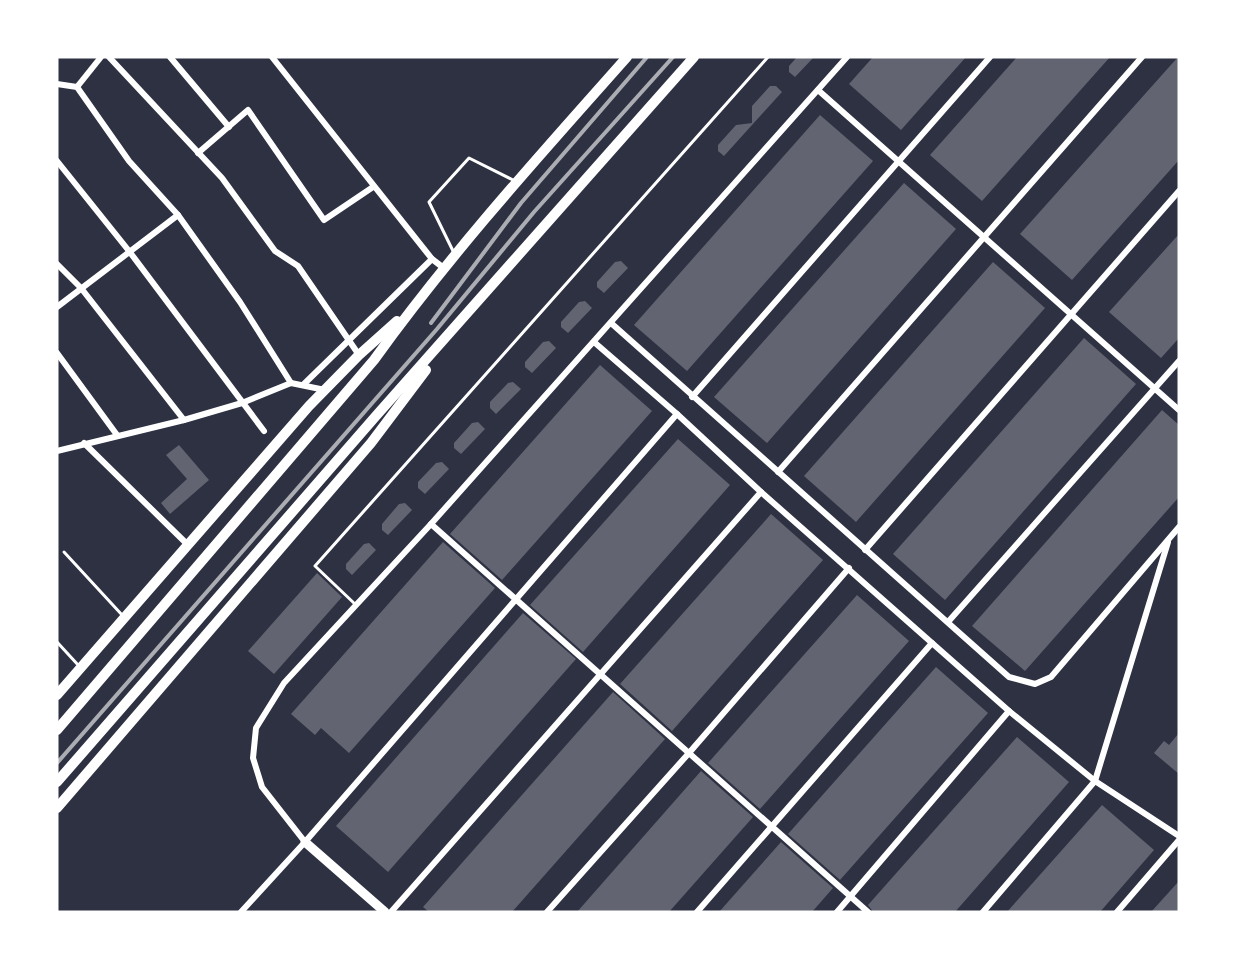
<svg xmlns="http://www.w3.org/2000/svg" width="1236" height="969" font-family="'Sofia Sans Condensed',sans-serif">
	<style>
		.building { fill: #626471 }
		.lines { fill: none; stroke-linecap: round; stroke-linejoin: round }
		.service { stroke: #fff; stroke-width: 3 }
		.minor { stroke: #fff; stroke-width: 6 }
		.secondary { stroke: #fff; stroke-width: 9 }
		.trunk { stroke: #fff; stroke-width: 10 }
		.rail { stroke: #abadb3; stroke-width: 4 }
	</style>
	<rect width="100%" height="100%" fill="#2d3142"/>
	<!-- building -->
	<g class="building">
		<polygon points="797,57 814,57 795,77 789,72 789,66"/>
		<polygon points="873,57 966,57 901,130 849,84"/>
		<polygon points="1017,57 1110,57 982,201 930,155"/>
		<polygon points="1178,57 1179,160 1072,280 1020,234"/>
		<polygon points="770,86 776,86 782,92 724,156 718,151 718,145 736,125 752,123 752,106"/>
		<polygon points="820,115 873,161 687,371 634,325"/>
		<polygon points="904,183 956,229 767,443 714,397"/>
		<polygon points="1179,234 1179,338 1161,358 1109,312"/>
		<polygon points="621,261 628,268 604,293 597,287 597,282 615,262"/>
		<polygon points="993,262 1045,308 856,522 804,476"/>
		<polygon points="585,301 592,308 568,333 561,327 561,322 579,302"/>
		<polygon points="1084,338 1136,384 945,600 893,554"/>
		<polygon points="549,341 556,348 532,373 525,367 525,362 543,342"/>
		<polygon points="600,365 652,411 502,580 450,534"/>
		<polygon points="513,382 521,389 496,414 490,408 490,402 508,383"/>
		<polygon points="1162,410 1179,425 1179,497 1025,671 972,626"/>
		<polygon points="478,422 485,429 461,454 454,448 454,443 472,423"/>
		<polygon points="678,439 730,485 583,652 530,605"/>
		<polygon points="179,445 209,480 170,514 161,503 187,479 166,455"/>
		<polygon points="442,462 449,469 425,494 418,488 418,482 436,463"/>
		<polygon points="405,503 412,510 388,535 382,530 382,524 399,504"/>
		<polygon points="771,514 823,560 672,731 620,684"/>
		<polygon points="443,542 495,588 349,753 321,728 315,735 291,714"/>
		<polygon points="369,543 376,550 352,575 346,569 346,564 364,544"/>
		<polygon points="317,573 342,597 274,674 248,651"/>
		<polygon points="857,595 909,641 760,809 708,763"/>
		<polygon points="523,613 576,659 388,872 336,826"/>
		<polygon points="936,667 988,713 840,880 788,834"/>
		<polygon points="613,692 665,739 512,912 429,912 423,907"/>
		<polygon points="1179,733 1179,774 1154,753 1164,741 1169,745"/>
		<polygon points="1017,737 1069,782 955,912 873,912 868,905"/>
		<polygon points="701,771 753,817 669,912 577,912"/>
		<polygon points="1102,805 1154,850 1100,912 1007,912"/>
		<polygon points="781,842 833,888 812,912 719,912"/>
		<polygon points="1179,881 1179,912 1151,912"/>
	</g>
	<g class="lines">
		<!-- service -->
		<g class="service">
			<polyline points="454,253 429,202 469,158 515,181"/>
			<polyline points="64,552 123,616"/>
			<polyline points="356,605 315,566 768,57"/>
			<polyline points="57,642 79,666"/>
		</g>
		<!-- minor -->
		<g class="minor">
			<polyline points="109,57 222,178 275,251 298,266 359,355"/>
			<polyline points="170,57 229,127"/>
			<polyline points="272,57 432,259 445,269"/>
			<polyline points="57,84 77,87 129,161 178,215 240,302 291,383"/>
			<polyline points="77,87 101,57"/>
			<polyline points="818,90 1179,410"/>
			<polyline points="198,153 248,110 324,220 373,187"/>
			<polyline points="57,161 129,251 264,431"/>
			<polyline points="57,264 81,288 184,420"/>
			<polyline points="57,307 178,215"/>
			<polyline points="611,323 1009,677 1035,684 1051,677 1179,527"/>
			<polyline points="594,342 677,414 761,492 1009,711 1095,781 1179,836"/>
			<polyline points="57,353 117,435"/>
			<polyline points="304,384 432,259"/>
			<polyline points="692,397 990,57"/>
			<polyline points="84,443 187,544"/>
			<polyline points="57,451 184,420 242,403 291,383 325,390"/>
			<polyline points="778,472 1142,57"/>
			<polyline points="431,524 868,912"/>
			<polyline points="865,550 1179,191"/>
			<polyline points="948,622 1179,361"/>
			<polyline points="305,842 262,787 253,758 256,728 284,683 431,524 847,57"/>
			<polyline points="241,912 305,842 677,414"/>
			<polyline points="391,912 761,492"/>
			<polyline points="547,912 689,753 849,568"/>
			<polyline points="697,912 932,643"/>
			<polyline points="837,912 1009,711"/>
			<polyline points="983,912 1095,781 1168,542"/>
			<polyline points="1117,912 1179,840"/>
		</g>
		<!-- secondary -->
		<polyline class="secondary" points="305,842 385,912"/>
		<!-- trunk -->
		<g class="trunk">
			<polyline points="57,695 309,406 359,355 397,321"/>
			<path d="M57,730L374,360C451,253 540,155 627,57"/>
			<polyline points="57,782 375,417 694,57"/>
			<polyline points="57,808 371,443 426,370"/>
		</g>
		<!-- rail -->
		<g class="rail">
			<polyline points="431,323 521,203 647,57"/>
			<polyline points="57,763 437,329 534,212 673,57"/>
		</g>
	</g>
	<!-- border -->
	<rect width="1236" height="969" fill="none" stroke="#ffffff" stroke-width="117"/>
</svg>
